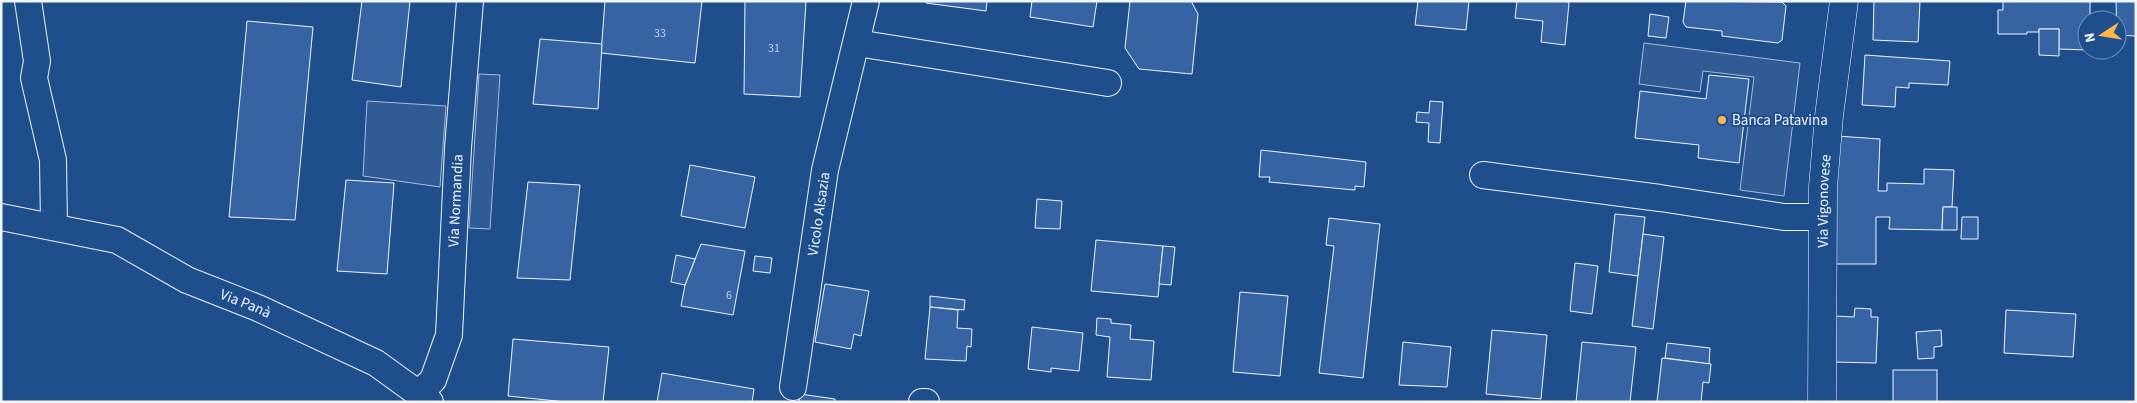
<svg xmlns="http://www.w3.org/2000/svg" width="2137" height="403" font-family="'Source Sans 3',sans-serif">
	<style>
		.parking { fill: #305b95; stroke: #a8bbd7 }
		.building { fill: #3563a3; stroke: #f2f6ff }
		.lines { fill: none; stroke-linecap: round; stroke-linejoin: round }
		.minor-casing { stroke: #f2f6ff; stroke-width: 28 }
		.secondary-casing { stroke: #f2f6ff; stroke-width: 29 }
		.minor { stroke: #1f4e8c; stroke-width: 26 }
		.secondary { stroke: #1f4e8c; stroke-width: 28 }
		.poi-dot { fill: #ffb74d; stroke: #1f4e8c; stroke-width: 2 }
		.labels { text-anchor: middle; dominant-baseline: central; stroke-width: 4; stroke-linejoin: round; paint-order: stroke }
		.number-label { font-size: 12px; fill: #c3d1e8 }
		.poi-label { font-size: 15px; fill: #f2f6ff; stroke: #1f4e8c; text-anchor: start }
		.street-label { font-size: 15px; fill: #f2f6ff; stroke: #1f4e8c }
	</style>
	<rect width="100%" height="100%" fill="#1f4e8c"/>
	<!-- parking -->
	<g class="parking">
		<polygon points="1644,43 1800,63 1784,196 1740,190 1754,77 1703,71 1700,92 1639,84"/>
		<polygon points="479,74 500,75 490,229 469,228"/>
		<polygon points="367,101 446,106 440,187 363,176"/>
	</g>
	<!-- building -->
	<g class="building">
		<polygon points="362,1 410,1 401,87 352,80"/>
		<polygon points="605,1 702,1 695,63 601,53"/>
		<polygon points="745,1 806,1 800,97 744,94"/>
		<polygon points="926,1 987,1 986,11 926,3"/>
		<polygon points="1032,1 1097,1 1093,27 1030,17"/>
		<polygon points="1130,1 1191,1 1198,14 1192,74 1139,69 1125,48"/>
		<polygon points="1418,1 1469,1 1466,30 1415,25"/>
		<polygon points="1517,1 1566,1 1569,3 1565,45 1541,42 1543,21 1515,18"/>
		<polygon points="1686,1 1782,2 1786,6 1782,40 1778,43 1722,36 1722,31 1686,27 1683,22"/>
		<polygon points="1874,1 1920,1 1918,42 1873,40"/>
		<polygon points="2003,1 2090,1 2090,20 2087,20 2087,50 2059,49 2059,29 2039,29 2039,32 2027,32 2027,34 1998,34 1998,10 2003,10"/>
		<polygon points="2116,1 2136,1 2136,36 2117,35"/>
		<polygon points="1650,14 1669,17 1666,38 1648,36"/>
		<polygon points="247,21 313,27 295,220 229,217"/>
		<polygon points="2039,29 2059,29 2059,56 2039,55"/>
		<polygon points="540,39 602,44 598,109 533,104"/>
		<polygon points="1865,55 1950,61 1948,85 1909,83 1909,88 1896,87 1895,107 1862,105"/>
		<polygon points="1709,75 1749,79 1739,163 1698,158 1699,145 1635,138 1640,91 1706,99"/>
		<polygon points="1430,101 1443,102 1440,143 1428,142 1429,123 1416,122 1417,112 1429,113"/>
		<polygon points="1837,136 1880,139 1878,191 1887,191 1887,183 1924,184 1924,169 1954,170 1952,207 1943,207 1942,230 1889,229 1890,217 1876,217 1876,264 1835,264"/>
		<polygon points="1261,150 1366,162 1364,187 1355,186 1355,190 1269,182 1270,177 1259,177"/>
		<polygon points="690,165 755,177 745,228 681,216"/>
		<polygon points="346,180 394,183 387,274 337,271"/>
		<polygon points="528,182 580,185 570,280 517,278"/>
		<polygon points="1037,199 1062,201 1060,229 1035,228"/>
		<polygon points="1943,207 1957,207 1957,230 1942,230"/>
		<polygon points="1615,214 1645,217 1638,276 1609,272"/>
		<polygon points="1962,217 1978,217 1978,239 1961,239"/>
		<polygon points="1329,218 1380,224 1363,378 1319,373 1334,246 1326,245"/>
		<polygon points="1643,234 1664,237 1653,329 1632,326"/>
		<polygon points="1096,240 1163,246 1158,297 1091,291"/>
		<polygon points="701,244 745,251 733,315 681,306 685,285"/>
		<polygon points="1163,246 1175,247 1171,285 1159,284"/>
		<polygon points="676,255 695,259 685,285 671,282"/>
		<polygon points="755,256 772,258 770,273 753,271"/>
		<polygon points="1575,263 1598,266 1592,314 1570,311"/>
		<polygon points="825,284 869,291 861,336 854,334 851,349 815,342"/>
		<polygon points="1240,292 1288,296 1280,376 1233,372"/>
		<polygon points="930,296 965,300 964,310 930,307"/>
		<polygon points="930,307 958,310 957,328 972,329 971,347 967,346 966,361 925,359"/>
		<polygon points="1855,308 1871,309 1871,317 1878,317 1876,363 1833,362 1835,316 1854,317"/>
		<polygon points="2006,310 2076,314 2073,357 2004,353"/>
		<polygon points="1097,318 1111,319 1111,323 1131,325 1130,339 1154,341 1151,380 1107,377 1110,337 1096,335"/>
		<polygon points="1032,327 1083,333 1079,371 1051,368 1051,372 1028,369"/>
		<polygon points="1492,330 1547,335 1541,399 1486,394"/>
		<polygon points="1941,330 1942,346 1934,347 1934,358 1918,359 1916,332"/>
		<polygon points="513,339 609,347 603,402 566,402 508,396"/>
		<polygon points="1403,342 1451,347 1447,387 1399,385"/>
		<polygon points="1582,342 1636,347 1630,402 1576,402"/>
		<polygon points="1667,343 1710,348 1709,364 1665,358"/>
		<polygon points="1662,358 1711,364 1709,383 1703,382 1701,402 1657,402"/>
		<rect x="1893" y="370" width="44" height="32"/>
		<polygon points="662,373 754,389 752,402 657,402"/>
		<polygon points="800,394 835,399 835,402 799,402"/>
	</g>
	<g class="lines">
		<defs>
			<g id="minor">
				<polyline points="28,1 37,61 34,78 53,160 54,226"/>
				<polyline points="857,43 1108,83"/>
				<polyline points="1483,175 1660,198 1784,217 1822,217"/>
				<path id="s1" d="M1,217L117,240L187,280L258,308L376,363L430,402"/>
				<path id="s2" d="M793,387L825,170L866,1"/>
				<path id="s3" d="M420,392L433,380L449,335L458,148L470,1"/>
				<polyline points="922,402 926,402"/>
			</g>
			<g id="secondary">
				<path id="s4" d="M1822,402L1823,187L1829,116L1844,1"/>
			</g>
		</defs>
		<!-- minor casing -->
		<use href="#minor" class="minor-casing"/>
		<!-- secondary casing -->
		<use href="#secondary" class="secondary-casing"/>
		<!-- minor -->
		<use href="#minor" class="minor"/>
		<!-- secondary -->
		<use href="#secondary" class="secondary"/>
	</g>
	<!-- markers -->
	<circle class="poi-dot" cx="1722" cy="120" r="5"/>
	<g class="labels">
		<!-- number labels -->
		<g class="number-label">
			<text x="660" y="33">33</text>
			<text x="774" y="48">31</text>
			<text x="729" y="295">6</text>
		</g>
		<!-- poi labels -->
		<g class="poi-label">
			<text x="1732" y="120">Banca Patavina</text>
		</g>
		<!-- street labels -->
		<g class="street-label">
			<text stroke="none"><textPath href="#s3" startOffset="200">Via Normandia</textPath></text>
			<text stroke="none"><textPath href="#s4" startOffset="201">Via Vigonovese</textPath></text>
			<text stroke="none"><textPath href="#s2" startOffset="175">Vicolo Alsazia</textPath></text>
			<text stroke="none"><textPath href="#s1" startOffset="262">Via Panà</textPath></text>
		</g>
	</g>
	<!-- border -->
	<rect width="2137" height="403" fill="none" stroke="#f2f6ff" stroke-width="5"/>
	<!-- north arrow -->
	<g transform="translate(2102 35) rotate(258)"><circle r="24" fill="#1f4e8c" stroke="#7391ba"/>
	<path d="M0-4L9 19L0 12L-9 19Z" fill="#ffb74d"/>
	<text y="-8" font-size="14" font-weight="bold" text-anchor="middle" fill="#f2f6ff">N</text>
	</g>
</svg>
